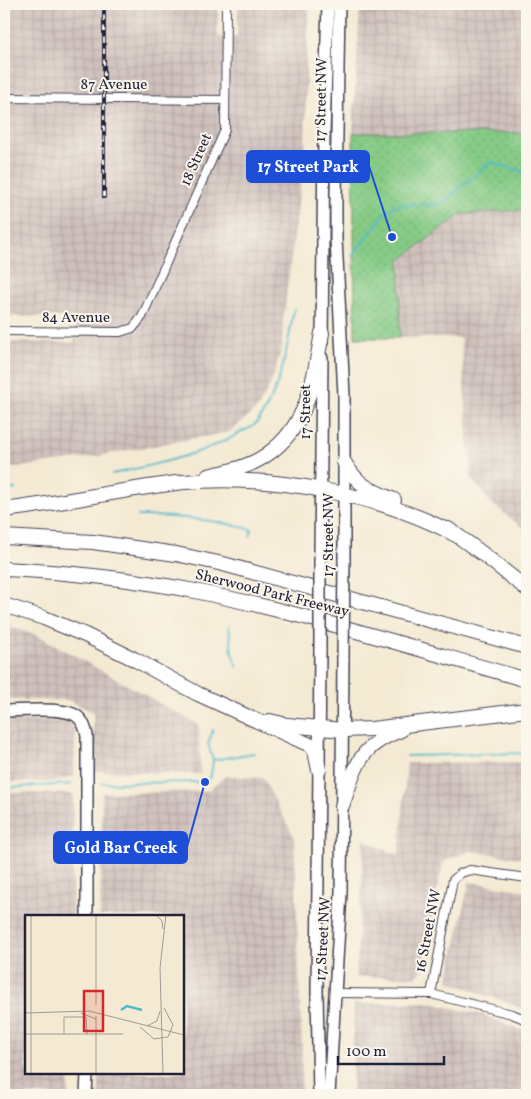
<svg xmlns="http://www.w3.org/2000/svg" width="531" height="1099" font-family="Vollkorn,serif">
	<style>
		.industrial { fill: url(#industrial-grid) }
		.park { fill: url(#park-dots); stroke: #547660 }
		.lines { fill: none; stroke-linecap: round; stroke-linejoin: round }
		.stream { stroke: #4fb9cb; stroke-width: 2 }
		.street-casing { stroke: #424052; stroke-width: 10 }
		.secondary-casing { stroke: #424052; stroke-width: 14 }
		.highway-casing { stroke: #424052; stroke-width: 16 }
		.street { stroke: #fff; stroke-width: 8 }
		.secondary { stroke: #fff; stroke-width: 11 }
		.highway { stroke: #fff; stroke-width: 14 }
		.rail-casing { stroke: #22223b; stroke-width: 4 }
		.rail { stroke: #fbf7ec; stroke-width: 2; stroke-dasharray: 5.5; stroke-linecap: butt }
		.secondary-bridge-casing { stroke: #424052; stroke-width: 14; stroke-linecap: butt }
		.secondary-bridge { stroke: #fff; stroke-width: 11 }
		.labels { text-anchor: middle; dominant-baseline: central; stroke-width: 4; stroke-linejoin: round; paint-order: stroke }
		.street-label { font-size: 15px; fill: #22223b; stroke: #fbf7ec }
		.inset-river { fill: none; stroke: #4fb9cb; stroke-width: 2.5 }
		.inset-road { fill: none; stroke: #a09a96; stroke-width: 1 }
		.view { fill: #d62828; fill-opacity: 0.15; stroke: #d62828; stroke-width: 2.5 }
		.inset-edge { fill: none; stroke: #22223b; stroke-width: 2.5 }
		.leader { fill: none; stroke: #1d4ed8; stroke-width: 2 }
		.callout-dot { fill: #1d4ed8; stroke: #fbf7ec; stroke-width: 2 }
		.callout { fill: #1d4ed8; stroke: #1d4ed8; stroke-width: 2 }
		.callout-label { font-size: 16px; text-anchor: middle; font-weight: bold; fill: #fff }
	</style>
	<defs>
		<pattern id="industrial-grid" width="8" height="8" patternUnits="userSpaceOnUse" patternTransform="scale(1.25)"><rect width="8" height="8" fill="#cfc0bb"/><path d="M0 4h8M4 0v8" fill="none" stroke="#b1a5a2"/></pattern>
		<pattern id="park-dots" width="8" height="8" patternUnits="userSpaceOnUse" patternTransform="scale(1.25)"><rect width="8" height="8" fill="#86cb86"/><path d="M2 2h.1M6 6h.1" fill="none" stroke="#73ae75" stroke-width="1.8" stroke-linecap="round"/></pattern>
	</defs>
	<rect width="100%" height="100%" fill="#fbf7ec"/>
	<filter id="ink" filterUnits="userSpaceOnUse"><feTurbulence type="fractalNoise" baseFrequency=".02" numOctaves="2"/><feDisplacementMap in="SourceGraphic" scale="10" xChannelSelector="R" yChannelSelector="G"/><feConvolveMatrix kernelMatrix="1 2 1 2 8 2 1 2 1" color-interpolation-filters="sRGB"/></filter>
	<filter id="wash" filterUnits="userSpaceOnUse"><feTurbulence type="fractalNoise" baseFrequency=".0096" numOctaves="4" result="noise"/><feDisplacementMap in="SourceGraphic" scale="20" xChannelSelector="R" yChannelSelector="G"/><feGaussianBlur stdDeviation="1.12" result="paint"/><feColorMatrix in="noise" values="0 0 0 0 0 0 0 0 0 0 0 0 0 0 0 0 0 1.4 0 .05"/><feComposite in="paint" operator="in"/></filter>
	<g filter="url(#wash)">
		<rect width="100%" height="100%" fill="#f4ead3"/>
		<!-- industrial -->
		<g class="industrial">
			<polygon points="4,4 218,4 218,36 237,37 238,4 310,4 306,64 305,151 283,321 282,347 272,381 258,408 230,432 86,458 4,469 4,342 74,342 75,317 4,316"/>
			<polygon points="360,4 527,4 527,133 353,133"/>
			<polygon points="527,210 527,531 490,502 471,478 461,340 459,338 400,338 400,260 461,214"/>
			<polygon points="4,625 39,636 199,725 200,774 95,771 93,712 68,700 4,700"/>
			<polygon points="4,720 67,721 75,728 74,776 52,782 4,782"/>
			<polygon points="527,762 527,859 470,851 443,862 421,973 414,977 356,977 364,840 399,856 407,763"/>
			<polygon points="226,776 263,778 294,837 302,1049 301,1095 99,1095 99,1073 182,1073 182,916 100,916 102,793 207,791"/>
			<polygon points="4,792 73,794 72,916 26,916 26,1073 69,1073 69,1095 4,1095"/>
			<polygon points="469,882 527,891 527,1010 448,981"/>
			<polygon points="425,1002 480,1014 527,1032 527,1095 352,1095 354,1004"/>
		</g>
		<!-- park -->
		<polygon class="park" points="353,133 527,133 527,210 461,214 400,260 400,338 355,338"/>
		<g class="lines">
			<!-- stream -->
			<g class="stream">
				<polyline points="352,256 386,212 396,205 413,204 431,205 443,203 490,162 527,173"/>
				<path d="M112,474C157,464 203,455 243,431C248,429 255,426 258,421C282,388 287,348 294,309"/>
				<polyline points="4,490 15,489"/>
				<path d="M138,516C176,516 215,519 252,530L250,536"/>
				<polyline points="229,626 232,653 237,667"/>
				<polyline points="213,730 208,744 213,760"/>
				<polyline points="407,756 527,753"/>
				<polyline points="101,783 205,782 211,776 213,760 254,753"/>
				<polyline points="4,788 71,784"/>
			</g>
		</g>
	</g>
	<g filter="url(#ink)">
		<g class="lines">
			<defs>
				<g id="street">
					<polyline points="4,98 224,100"/>
					<polyline points="4,331 120,332 133,328 142,317 225,130 226,4"/>
					<polyline points="336,993 431,994 512,1014 527,1020"/>
					<polyline points="431,994 453,880 461,873 470,870 527,878"/>
				</g>
				<g id="secondary">
					<polyline points="339,4 336,197 336,239 344,395 344,561"/>
					<polyline points="322,342 324,134 328,4"/>
					<polyline points="320,554 322,358"/>
					<path d="M4,711C21,711 68,706 79,718C84,723 86,730 87,736V916"/>
					<polyline points="86,1095 87,1073"/>
					<polyline points="319,1095 317,993 320,650"/>
					<polyline points="329,1095 341,893 343,659"/>
				</g>
				<g id="highway">
					<path d="M344,462C359,487 369,489 394,500"/>
					<path d="M208,476C226,472 244,468 260,459C308,431 313,382 322,333"/>
					<path d="M4,510C64,503 124,489 184,482C268,474 380,494 454,534"/>
					<polyline points="448,529 479,551 527,589"/>
					<polyline points="4,537 93,542 176,554 223,564 527,647"/>
					<path d="M4,569C68,572 132,579 195,591C307,614 417,649 527,680"/>
					<polyline points="4,605 44,618 85,635 134,659 198,694 310,745 315,751 319,770"/>
					<polyline points="270,721 287,725 343,730 372,729 527,710"/>
					<path d="M342,806C356,767 358,746 401,730"/>
				</g>
			</defs>
			<!-- street casing -->
			<use href="#street" class="street-casing"/>
			<!-- secondary casing -->
			<use href="#secondary" class="secondary-casing"/>
			<!-- highway casing -->
			<use href="#highway" class="highway-casing"/>
			<!-- street -->
			<use href="#street" class="street"/>
			<!-- secondary -->
			<use href="#secondary" class="secondary"/>
			<!-- highway -->
			<use href="#highway" class="highway"/>
			<defs>
				<polyline id="rail" points="104,197 104,4"/>
			</defs>
			<!-- rail casing -->
			<use href="#rail" class="rail-casing"/>
			<!-- rail -->
			<use href="#rail" class="rail"/>
			<defs>
				<g id="secondary-bridge">
					<polyline points="320,650 320,554"/>
					<polyline points="343,659 344,561"/>
				</g>
			</defs>
			<!-- secondary-bridge casing -->
			<use href="#secondary-bridge" class="secondary-bridge-casing"/>
			<!-- secondary-bridge -->
			<use href="#secondary-bridge" class="secondary-bridge"/>
		</g>
	</g>
	<g class="labels">
		<!-- street labels -->
		<g class="street-label">
			<text x="114" y="85">87 Avenue</text>
			<text transform="translate(322 100) rotate(-89)">17 Street NW</text>
			<text transform="translate(197 160) rotate(-66)">18 Street</text>
			<text x="76" y="318">84 Avenue</text>
			<text transform="translate(306 412) rotate(-90)">17 Street</text>
			<text transform="translate(329 535) rotate(-90)">17 Street NW</text>
			<text transform="translate(272 594) rotate(14)">Sherwood Park Freeway</text>
			<text transform="translate(429 931) rotate(-79)">16 Street NW</text>
			<text transform="translate(324 939) rotate(-87)">17 Street NW</text>
		</g>
	</g>
	<!-- overview -->
	<g transform="translate(25 915)">
		<rect width="159" height="159" fill="#f4ead3"/>
		<path class="inset-river" d="M96,95L102,91L117,95"/>
		<path class="inset-road" d="M6,0V159M131,0L137,6L138,14M71,90V0M0,98L64,96L159,120M56,98L71,104M71,101V159M122,111L132,106L135,96M115,112L129,124L143,122L148,110L139,93M0,119H98M39,120V102H61L62,120M138,159L135,53L141,0"/>
		<path class="view" d="M59,76H78V116H59Z"/>
		<rect width="159" height="159" class="inset-edge"/>
	</g>
	<!-- callouts -->
	<path class="leader" d="M392 237L369 166M205 782L187 847"/>
	<g class="callout-dot">
		<circle cx="392" cy="237" r="5"/>
		<circle cx="205" cy="782" r="5"/>
	</g>
	<g class="callout">
		<rect x="247" y="151" width="122" height="31" rx="5"/>
		<rect x="54" y="832" width="133" height="31" rx="5"/>
	</g>
	<g class="callout-label">
		<text x="308" y="172">17 Street Park</text>
		<text x="121" y="853">Gold Bar Creek</text>
	</g>
	<!-- margin -->
	<rect width="531" height="1099" fill="none" stroke="#fbf7ec" stroke-width="20"/>
	<!-- scale -->
	<path d="M338 1056v8h106v-8" fill="none" stroke="#22223b" stroke-width="2.5"/>
	<text x="346" y="1056" font-size="15" fill="#22223b" stroke="#fbf7ec" stroke-width="4" paint-order="stroke">100 m</text>
</svg>
